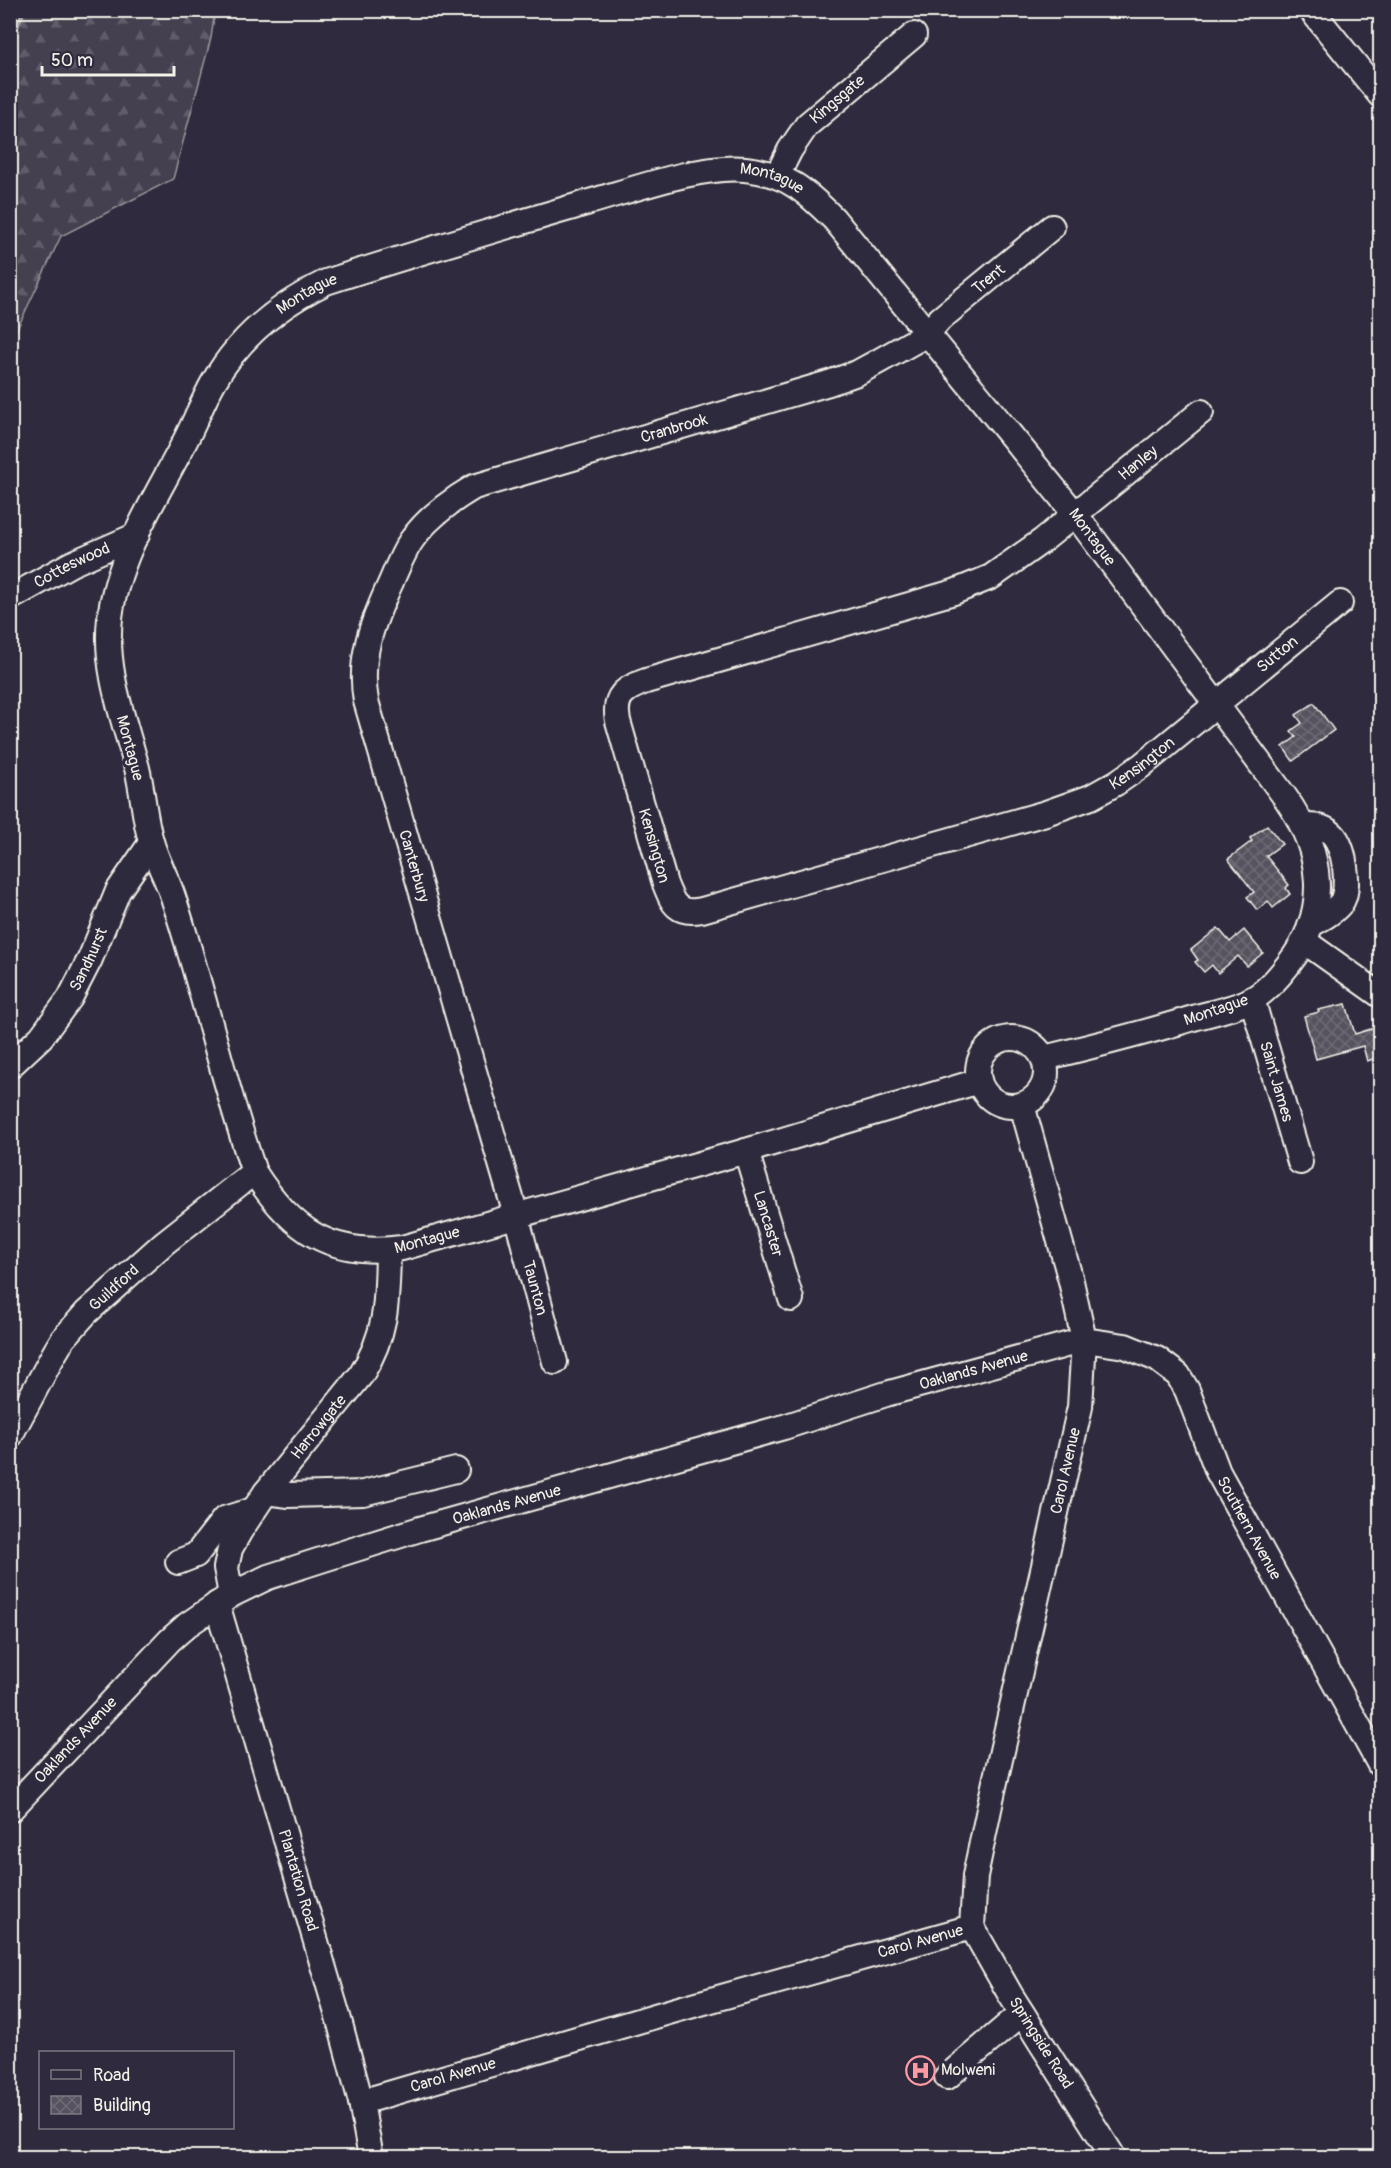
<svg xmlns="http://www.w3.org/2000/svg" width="1391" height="2168" font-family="Pangolin,sans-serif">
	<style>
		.forest { fill: url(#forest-firs); stroke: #9c989c; stroke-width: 1.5 }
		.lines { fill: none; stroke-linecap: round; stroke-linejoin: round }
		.stream { stroke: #a19ea0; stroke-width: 5 }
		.building { fill: url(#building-cross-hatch); stroke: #f4f1e8; stroke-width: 1.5 }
		.minor-casing { stroke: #f4f1e8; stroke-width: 28 }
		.minor { stroke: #2f2a3d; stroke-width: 24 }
		.labels { text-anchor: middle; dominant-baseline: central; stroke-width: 6; stroke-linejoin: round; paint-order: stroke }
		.street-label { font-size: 16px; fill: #f4f1e8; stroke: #2f2a3d }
		.poi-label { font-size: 16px; fill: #f4f1e8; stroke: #2f2a3d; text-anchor: start }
	</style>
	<defs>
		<pattern id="forest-firs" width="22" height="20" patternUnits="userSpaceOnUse" patternTransform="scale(1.5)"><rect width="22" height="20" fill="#454050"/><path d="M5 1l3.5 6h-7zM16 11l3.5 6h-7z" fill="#605c69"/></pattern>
		<pattern id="building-cross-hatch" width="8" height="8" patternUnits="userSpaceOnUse" patternTransform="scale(1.5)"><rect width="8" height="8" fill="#56525f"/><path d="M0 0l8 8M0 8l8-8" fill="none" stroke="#6f6b76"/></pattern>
	</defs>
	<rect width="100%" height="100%" fill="#2f2a3d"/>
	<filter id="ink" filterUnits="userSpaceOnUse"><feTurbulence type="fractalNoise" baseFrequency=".0167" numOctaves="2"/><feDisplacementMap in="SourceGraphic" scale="12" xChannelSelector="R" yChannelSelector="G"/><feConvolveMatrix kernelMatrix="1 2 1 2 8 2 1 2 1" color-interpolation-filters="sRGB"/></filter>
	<g filter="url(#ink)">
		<!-- forest -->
		<polygon class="forest" points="11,10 215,11 211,38 173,179 61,236 11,342"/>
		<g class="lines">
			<!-- stream -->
			<polyline class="stream" points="10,40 24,10"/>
		</g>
		<!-- building -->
		<g class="building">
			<polygon points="1314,703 1334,730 1293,761 1283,747 1296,737 1291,731 1302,723 1296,715"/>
			<polygon points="1267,825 1282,844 1266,856 1289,885 1286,888 1290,894 1273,908 1268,901 1257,910 1247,897 1254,892 1228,859 1252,841 1250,838"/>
			<polygon points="1218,928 1230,942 1244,930 1263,953 1247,966 1238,956 1218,973 1212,965 1204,972 1195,962 1198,960 1191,950"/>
			<polygon points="1346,1004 1355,1034 1380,1026 1380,1057 1367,1061 1363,1046 1316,1059 1304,1016 1319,1012 1318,1010"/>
		</g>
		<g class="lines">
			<defs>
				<g id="minor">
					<polyline points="1311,10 1380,95"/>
					<path id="s1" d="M777,176L790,150L807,125L914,35"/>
					<path id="s2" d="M1201,412L1042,541L991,577L954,592L646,681C625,689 613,695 618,721L665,884C673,904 677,915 702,910L1046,813L1091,797L1116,783L1141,766L1340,603"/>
					<path id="s3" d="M10,598L71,564L137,535"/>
					<path d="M1303,826C1313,826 1322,826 1330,832C1345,843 1351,888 1341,903C1333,913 1321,919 1310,925"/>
					<polyline points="1304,941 1380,995"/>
					<path id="s4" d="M1252,999L1300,1162"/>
					<circle cx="1012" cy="1072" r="34"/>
					<path id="s5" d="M10,1066L41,1037L70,998L90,959L118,891L151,843"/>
					<path id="s6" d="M979,1081L746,1151L402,1248C330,1257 292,1231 254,1172C223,1082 203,988 173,897C167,878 156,860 151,841C144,818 143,792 137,768C124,719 104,670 110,618C117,556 157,496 185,441C195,422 203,401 213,383C239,337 279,305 326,282C412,254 499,229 586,203C629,191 702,164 745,169C786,173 806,191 834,219L1075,514L1285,797C1323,851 1331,911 1288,965C1278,978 1266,992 1251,1000C1233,1009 1210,1013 1190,1019C1142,1034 1093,1046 1044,1058"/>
					<path id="s7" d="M746,1151L791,1299"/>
					<path id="s8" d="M555,1362L516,1215L366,701C358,657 373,621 391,582C397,568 403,553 411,541C426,519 452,500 474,487L829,383L857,373L879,361L927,334L940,319L1052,227"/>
					<path id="s9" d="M10,1436L54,1354L63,1339L86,1313L164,1243L254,1172"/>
					<polyline points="266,1492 289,1495 363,1493 456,1470"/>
					<polyline points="178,1562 196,1555 224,1519 253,1510"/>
					<path id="s10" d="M231,1595L226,1568L230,1549L240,1531L266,1492L361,1375C388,1332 387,1299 388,1250"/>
					<path id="s11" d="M217,1604L339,2020L361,2102L371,2158"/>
					<path id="s12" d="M10,1810L170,1640L187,1625L231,1595L268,1577L324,1559L420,1529L784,1427L886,1394L1084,1340L1125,1346L1157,1359L1178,1375L1187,1390L1218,1472L1380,1765"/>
					<path id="s13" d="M972,1927L1010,1994L1114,2158"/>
					<polyline points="947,2077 1022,2013"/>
					<path id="s14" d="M361,2102L679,2009L972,1927L975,1876L992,1795L1080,1407L1084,1340L1071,1281L1022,1105"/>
				</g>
			</defs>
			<!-- minor casing -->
			<use href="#minor" class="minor-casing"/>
			<!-- minor -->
			<use href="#minor" class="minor"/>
		</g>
	</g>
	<!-- icons -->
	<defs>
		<symbol id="hospital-ring" viewBox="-11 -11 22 22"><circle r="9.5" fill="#2f2a3d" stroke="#ff9aa2" stroke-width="1.5"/><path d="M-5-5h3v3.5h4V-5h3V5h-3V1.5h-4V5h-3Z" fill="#ff9aa2"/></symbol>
	</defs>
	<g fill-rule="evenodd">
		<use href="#hospital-ring" x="904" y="2054" width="33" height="33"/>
	</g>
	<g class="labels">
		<!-- street labels -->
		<g class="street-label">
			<text stroke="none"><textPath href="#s1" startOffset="99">Kingsgate</textPath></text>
			<text stroke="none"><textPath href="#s6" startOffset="2229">Montague</textPath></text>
			<text stroke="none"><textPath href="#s8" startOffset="1503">Trent</textPath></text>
			<text stroke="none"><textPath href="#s6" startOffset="1743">Montague</textPath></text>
			<text stroke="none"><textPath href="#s8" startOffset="1149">Cranbrook</textPath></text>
			<text transform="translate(1138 463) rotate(-39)">Hanley</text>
			<text stroke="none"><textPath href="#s6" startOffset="2715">Montague</textPath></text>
			<text stroke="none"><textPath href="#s3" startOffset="70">Cotteswood</textPath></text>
			<text stroke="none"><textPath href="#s2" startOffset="1545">Sutton</textPath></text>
			<text transform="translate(130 748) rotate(75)">Montague</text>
			<text stroke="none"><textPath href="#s2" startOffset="1371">Kensington</textPath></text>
			<text stroke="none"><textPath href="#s2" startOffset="813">Kensington</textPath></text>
			<text transform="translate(414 866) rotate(74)">Canterbury</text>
			<text stroke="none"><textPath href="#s5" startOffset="134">Sandhurst</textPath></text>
			<text transform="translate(1216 1010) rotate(-19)">Montague</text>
			<text stroke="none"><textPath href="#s4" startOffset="86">Saint James</textPath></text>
			<text stroke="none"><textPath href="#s7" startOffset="76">Lancaster</textPath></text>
			<text transform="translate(427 1240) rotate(-15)">Montague</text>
			<text stroke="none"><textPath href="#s9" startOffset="183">Guildford</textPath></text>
			<text transform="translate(535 1288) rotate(75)">Taunton</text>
			<text stroke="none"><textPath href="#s12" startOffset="1086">Oaklands Avenue</textPath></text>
			<text stroke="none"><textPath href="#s10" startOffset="198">Harrowgate</textPath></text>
			<text stroke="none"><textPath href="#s14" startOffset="1102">Carol Avenue</textPath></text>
			<text stroke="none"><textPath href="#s12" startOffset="600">Oaklands Avenue</textPath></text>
			<text stroke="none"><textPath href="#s12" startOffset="1472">Southern Avenue</textPath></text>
			<text stroke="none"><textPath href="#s12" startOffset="96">Oaklands Avenue</textPath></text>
			<text stroke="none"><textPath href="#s11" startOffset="288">Plantation Road</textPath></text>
			<text stroke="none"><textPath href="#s14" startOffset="582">Carol Avenue</textPath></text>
			<text stroke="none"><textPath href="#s13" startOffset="135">Springside Road</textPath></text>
			<text stroke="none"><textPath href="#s14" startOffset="96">Carol Avenue</textPath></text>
		</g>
		<!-- poi labels -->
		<g class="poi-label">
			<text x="941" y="2070">Molweni</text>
		</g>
	</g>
	<!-- margin -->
	<rect width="1391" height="2168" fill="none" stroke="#2f2a3d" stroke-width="36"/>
	<rect x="18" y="18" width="1355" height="2132" fill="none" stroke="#f4f1e8" stroke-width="2" filter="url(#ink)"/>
	<!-- legend -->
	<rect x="39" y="2051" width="195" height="78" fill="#2f2a3d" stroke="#7e7a81" stroke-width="1.5"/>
	<rect x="51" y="2070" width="30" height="9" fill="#2f2a3d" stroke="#7e7a81" stroke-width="1.5"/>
	<text x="93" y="2081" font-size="18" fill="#f4f1e8">Road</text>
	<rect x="51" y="2096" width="30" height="18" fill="url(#building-cross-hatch)" stroke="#7e7a81" stroke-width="1.5"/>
	<text x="93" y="2111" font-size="18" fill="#f4f1e8">Building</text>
	<!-- scale -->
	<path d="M42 66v9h132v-9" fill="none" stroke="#f4f1e8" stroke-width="3"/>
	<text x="51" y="66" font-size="18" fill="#f4f1e8" stroke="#2f2a3d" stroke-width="4.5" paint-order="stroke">50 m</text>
</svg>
